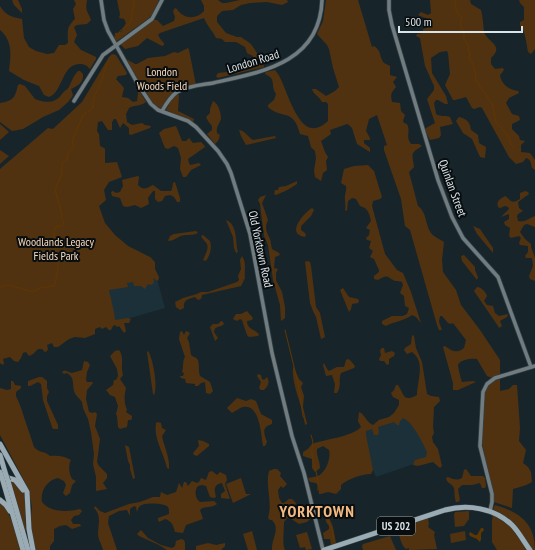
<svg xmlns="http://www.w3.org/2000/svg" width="535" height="550" font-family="'PT Sans Narrow',sans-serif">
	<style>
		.built { fill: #1b3039 }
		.green { fill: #503210 }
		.water { fill: #603600 }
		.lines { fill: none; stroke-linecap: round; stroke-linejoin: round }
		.stream { stroke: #603600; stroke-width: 1 }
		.secondary-casing { stroke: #324045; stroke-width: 5 }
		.highway-casing { stroke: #324045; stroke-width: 6 }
		.secondary { stroke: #717c81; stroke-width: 3.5 }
		.highway { stroke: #9aabb3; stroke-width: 5 }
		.highway-bridge-casing { stroke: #324045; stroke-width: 6; stroke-linecap: butt }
		.highway-bridge { stroke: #9aabb3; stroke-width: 5 }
		.labels { text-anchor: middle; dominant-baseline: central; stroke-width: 4; stroke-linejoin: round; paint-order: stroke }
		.shield { fill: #080d10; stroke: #9ba3a6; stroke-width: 1 }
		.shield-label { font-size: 11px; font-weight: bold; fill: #dae3e7 }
		.street-label { font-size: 12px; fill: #dae3e7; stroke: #080d10 }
		.park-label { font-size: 12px; fill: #fbdabb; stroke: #080d10 }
		.district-label { font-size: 16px; font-weight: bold; letter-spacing: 1px; fill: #f4ba80; stroke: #080d10 }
	</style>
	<rect width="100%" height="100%" fill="#17252b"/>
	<!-- built -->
	<g class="built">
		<polygon points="148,257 151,257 165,308 113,323 107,291 107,272"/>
		<polygon points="408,415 434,457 376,477 370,463 364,429"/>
	</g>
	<!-- green -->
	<g class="green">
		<polygon points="12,0 18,0 22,9 22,13 14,5"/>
		<path d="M74,0H87C85,12 88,11 91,20L87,24L77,25L74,27L77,35L74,42L81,50L96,57V59L90,69C87,66 86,65 82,64C61,62 64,91 49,97L44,95L39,86L24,80L9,71C11,56 13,41 0,30V6C5,15 12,17 22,19L24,38L29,47L36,51L47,54L54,53L59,45H65L68,43C68,30 66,28 75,19L73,9L76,4Z"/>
		<polygon points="117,0 159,0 152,14 149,18 117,41 114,39 115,33 121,32 126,23 124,19 119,18 120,14"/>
		<path d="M201,0H218L222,3H226L240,0H287L288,2L282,5L267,2L250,3L241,5L233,10L222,11L217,16V22L226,33L237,37H241L251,44L263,62L264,67L218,78L216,76L218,73C229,72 240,70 252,68L254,66V63L253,56L247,53L245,47L236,42H225L222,39L216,38C213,31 207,26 204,18L160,33L158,35L161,40L164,43V45L162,46L147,38L138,46L125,49L121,45V43L152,20H157L163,26L174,21L175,17L173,11L175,8L177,9C183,19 196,20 204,11V6Z"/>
		<path d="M326,0H358L372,47L374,46C382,51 379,57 384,63C386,64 388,65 390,66V75L397,77L393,82L396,87L392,92L391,96L392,102L400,103L401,111L405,115L403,121L404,123L407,124C411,132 405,136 411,144H419L422,146C410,154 412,152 414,167L409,172L418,206C427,212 425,225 431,233C434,237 440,239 444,242L442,260L443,272L456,290L461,305L480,330L500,360V374L492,378L487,376L477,359C473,358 460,359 458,365C458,367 461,380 462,382L473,381L476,382L458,390H453V383L443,347L445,346C451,351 457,354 464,348L466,340L453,323L451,324L448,323L442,316H440L439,322L442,330H439L437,325L410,230L405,226L401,199L384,150V146L387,145L377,115L369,119L366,131L370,138V140H364V143L370,148V152L357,144L352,128L349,125L347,124L330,130L331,134L321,141L325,152L328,157L326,161L327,170L323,173L321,181L315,177L314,171L316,158L315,151L311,147L308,136L300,134C293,107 282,120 268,107V105L274,100L276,94C270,85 277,79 265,74L266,72L275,70C288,83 297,150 328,121V104L326,102H322C319,96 313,94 312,89H316L326,96L335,91L339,87L333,68L329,49L327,45L317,34L323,21Z"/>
		<path d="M430,0H470L471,4L481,10C483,17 483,25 484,32C487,42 505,45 491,58V64L495,69L503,68L504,70L500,75C501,84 509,90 518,91L519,93L509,98L506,103L512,114L519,116L520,120L512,124V129L519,136L520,140L525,141L521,145V152L530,153L535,160V170L532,168C531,164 531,159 526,158L523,162L516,164L509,157L482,108L480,107L474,109L472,108L466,97L455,100H453L445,85L450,74L448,53L447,51L440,52L431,58L432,73L446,96L448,104H445L438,100H436L434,103L436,114C440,117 445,115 450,117L453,124L440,127L441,135L439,138L430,140L425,130L426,128L435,123L427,99L434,90V86L425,66L420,38L416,36L417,34L423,33V29L427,28L431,23L430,20L418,15L421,12L428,15L431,13Z"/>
		<path d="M519,0H535V49L531,54L528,52C526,43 526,33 520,25V22L524,20V7L520,3Z"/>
		<path d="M188,48L189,50L196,85L172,94L161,109C144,99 136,77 126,61L128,60L135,64H137L148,58L165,56L174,52L178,53Z"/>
		<path d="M112,54L116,55L127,73L126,75L118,76L116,79L124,88L122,97L128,98L133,102L137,101L138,93L136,89H138L146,102C142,106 134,105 129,108L126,114L127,122L132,125L142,123L145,125L151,126L150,128L131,135L129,134V128L123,123L120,128L116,119H114L112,122V130H108L102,121L98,122L97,131L99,134L100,146L104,148L105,149V163L117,162L122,177L109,182L104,190L106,200L99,206L105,223L115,235L128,246L150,257L155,262V269L159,277L158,281L153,278L154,281L153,284L150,285L148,284L145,289L141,286H134L133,282L127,283L128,287L109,290L114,312L115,320L128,318L131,319L129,323H124L126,331L124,333L119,326L117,327L115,325L113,326L111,330H109L106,327L102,329L100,327L95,329V334L85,338L75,337L69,339L58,347H54L52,343L47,345L48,349L47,351L45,352L42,349H38L33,354L29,356L26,352L23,353L21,358L18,362L14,361L10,357L3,359L4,363L3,365L0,363V169L48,128L52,129L54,128L82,102L109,57Z"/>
		<path d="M78,71H80L83,74C84,82 78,86 71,89L73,95L72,97L68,102L59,110L43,117L23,129L12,131L0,122V103C14,101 15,97 18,85L20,84L25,86L35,99C45,103 55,104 62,94C64,91 67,90 69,87C72,81 73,76 78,71Z"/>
		<polygon points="177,94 179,95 178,111 194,119 193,123 166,110 172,99"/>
		<path d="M213,101C219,104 221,113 221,119C219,125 216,126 217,133L220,135L218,141L215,144L207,134L212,130V126L208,121L206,117L210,113V109Z"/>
		<path d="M459,117C467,119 470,122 471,130L478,135L479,143L486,147L485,158L480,157L472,139L463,133L456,121Z"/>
		<polygon points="0,124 9,132 0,140"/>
		<polygon points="176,126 182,141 186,141 189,138 193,143 201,142 204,145 205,147 188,159 189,163 190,165 199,163 201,165 191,170 186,177 183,177 180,169 181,158 178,148 174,146 168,149 165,148 159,133 164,129"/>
		<path d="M239,130C245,131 248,137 253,140L275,136L276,138L246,145L241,136Z"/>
		<polygon points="0,150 9,156 0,164"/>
		<path d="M368,165L374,171L382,197L380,199L373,201L372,206L385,254L397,270L403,273L411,292L421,323L416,317L412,315C404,321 395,321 386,326L382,324V321L392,316H403L407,314L409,308L405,306L404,296L400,293L403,285L402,282C400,281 397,281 395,281C386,277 389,274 378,280L374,279V276L379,272V270L374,259L370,257L373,251L369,248L371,241L367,240L366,238L369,235L370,230L366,228L371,221C369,213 368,208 360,206L356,199L352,198L348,201L347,211L345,210C346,206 345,204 345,200C344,195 347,191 346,186L341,183L344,169L354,166Z"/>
		<path d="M138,176L139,177L138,185C143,191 147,188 153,185L161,191H171L172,189L173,183L175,182L180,198V202H177C174,196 172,194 165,196L162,201L158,202L155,199V191H153L148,198L149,204L141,208L135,205L127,207L123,206L120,198L112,196L111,192L113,191L116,193L120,192L123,186L122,180Z"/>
		<path d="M297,181V184C291,188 284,192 276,195L274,194L275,190H278L279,187L286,186Z"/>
		<path d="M525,191L528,192L529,194L518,202L519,208L523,211L518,214L517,216L518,221C525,223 529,218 535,216V227L527,224L524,225L520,232L525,239L531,244V247L535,258V281L530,279L529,276L533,266L532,258H526L525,256L528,252V246L520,245L519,243L521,238L519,236L511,238L509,236L510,228L505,225L504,222L509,219V214L501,217L509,209L508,207L505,206L500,208L498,207C496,201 500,199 505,196C512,200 510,205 520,199V193Z"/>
		<path d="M266,195L262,203L268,220C264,228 267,232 270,239C271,242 271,246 272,249L279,253L280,255L275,257L274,268L278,269L276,273V280L282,292L285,307V318L281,321L280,305L273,280L268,245L264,236L260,204L258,200L260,197Z"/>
		<path d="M312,208L314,210L311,216L301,226V230L305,233L306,235L305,237C285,234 304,213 312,208Z"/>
		<path d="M226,220C238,225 235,241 238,252L236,253L234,248L233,237Z"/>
		<polygon points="473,226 480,229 493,248 493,253 477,234"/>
		<path d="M196,231L198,233C192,236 186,234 181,236C176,238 173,241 168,241L170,236L174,234Z"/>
		<path d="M203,235L210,241C212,249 210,255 206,261L203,260C205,255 209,249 207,244C205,241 202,239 201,236Z"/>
		<polygon points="464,255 475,267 475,270 478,277 477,280 462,261 461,256"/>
		<path d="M242,256C247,263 244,271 245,278L241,286L202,295L201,299L198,300L195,297C188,299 183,300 184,308L180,310L176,307L175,302L183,298L197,294L201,292H208L237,282L239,280L238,276L241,269L240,260Z"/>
		<polygon points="307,261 310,262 311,266 316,307 320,313 325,337 321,339 316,317 313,311 310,303 305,262"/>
		<path d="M477,287C481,287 486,292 487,296L484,301L487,305L493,306L495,313L499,316L508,314L507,317L500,321L502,326L499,328L498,326L474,291Z"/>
		<polygon points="343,288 349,297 358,299 359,301 358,303 352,304 351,309 349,312 340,290"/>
		<path d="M247,311L253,318L252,320L247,321C247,329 254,329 259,334L258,336L249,337L247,335L242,320L240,319L237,321L233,319L236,314H241Z"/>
		<path d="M221,321L223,322L224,324C220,328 215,325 214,332L218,338L215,341L210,327L213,324H218Z"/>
		<path d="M182,331L184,335L186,331L190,333L187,338L189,342L191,355C193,357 196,357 197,359C200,361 198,371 200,376L210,382L213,391L210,394L206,393L205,382L201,383L198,386H195V384L186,383L185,379L181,378L180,376H183L184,373L182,372C184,366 182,362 185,357L179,339L180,332Z"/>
		<path d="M412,335L414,336L416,348L422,362L427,394L431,396L439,397L440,401L434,407L433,427L434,433L432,437L433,442L438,449L442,466L440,468L433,462L418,466L413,465L415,460L426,457L427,452C423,443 412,421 403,418L400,421L399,425H397L394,422L378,427L379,432L378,435H374L372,429L366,431V435L373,470L371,474C361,474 348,479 341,485V489L336,494L328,492L321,494H319L318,485L316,483L310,482L308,478C312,477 318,477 321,474C327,469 331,457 329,450L323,446L317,449C316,455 320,461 320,468L315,472L312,468V459L303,456V452L308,449L312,444C325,439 352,437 361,427L358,421L359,412C365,414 365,421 373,425L379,420L389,417L394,413L399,405V400L393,397L391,393L394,390L396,385H398C404,394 403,403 417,395C417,382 426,362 412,352L407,354L404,350L405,348L411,344Z"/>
		<polygon points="382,348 384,348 385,353 392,351 395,353 394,356 389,359 389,364 387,365 384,361 380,361 379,359 381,355 380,350"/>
		<path d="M119,350C125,358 120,366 123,375L120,379L126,388C124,396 124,402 127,410L126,412L132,416V418L131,420H128L127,427L120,429L118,427L117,416L116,414L118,406L115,397L110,395L106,390L113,385L114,380H116L118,376L117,369L110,356L115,351Z"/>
		<path d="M148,351C153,358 158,387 154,395L153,394L147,352Z"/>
		<path d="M348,359L350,360L355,366L354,368L341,373C338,380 342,385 337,393H334L335,384L332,375L326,376L323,365L324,363L327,369L329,371L337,367H344L346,360Z"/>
		<path d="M84,361L88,362L90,365L87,372L86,380L87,382H92L93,383L87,390L86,399L89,412L93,413L95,412L97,414L95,426L100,439L97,462L99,466L107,474V478L103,483L107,489L96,491V477L93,464L94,454L91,432L88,419L83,408L82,402C80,399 75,395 74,391C72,383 75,378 67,373L64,374L62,372C65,369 68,372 72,373L82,370Z"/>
		<path d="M293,366L299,379L303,383L301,387L304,396L303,407L307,424L305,425C303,405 291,386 293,366Z"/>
		<path d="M258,374L261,375L262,379L264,380L267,377C270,383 268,386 264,390H261L259,388L261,382L257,376Z"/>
		<polygon points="39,377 42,377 47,381 47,388 49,392 47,396 47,401 58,425 58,429 53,429 52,427 43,400 41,384 38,382 30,386 28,386 28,381"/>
		<path d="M500,379V391L509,389L513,385H517L520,428L519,441L526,450L523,463L528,467L531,472L532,482C526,486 519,487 513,489L512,508L494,502L482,443L485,390C489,383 493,381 500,379Z"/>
		<path d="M11,381H13L15,385L21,386V388L16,392V396L20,405L34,447C39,453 45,451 50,456C57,455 65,456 71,460C68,465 69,473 72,479L76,481L72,485L70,493L66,496L63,493L66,485L64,481L58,478C47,480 40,491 42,502C51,513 68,512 80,509L82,511L79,515L74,516L71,520L73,524H80L81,526L72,529L66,525L60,526L54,529V541L50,546V550H36L31,533L30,526L32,507L28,488L0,435V388L7,390L11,389Z"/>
		<path d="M237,398L246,401L251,399L256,401L261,414L272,420V424C261,427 264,434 267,442L265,446H263C261,435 260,403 243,407C239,408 236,411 232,413L227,408Z"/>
		<path d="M157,422L161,423L162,428L166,430L162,436C164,447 170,457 169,469L167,468C164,453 153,438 156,423Z"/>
		<polygon points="198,440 203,441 209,444 209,446 197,456 194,455 193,453 199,446"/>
		<polygon points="125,445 129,447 135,478 133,479 130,469 130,465 128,461"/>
		<path d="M274,469H277L281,473L280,476L287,484L283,488L281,486L278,490L279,498L282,503H284L289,499H292L296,503L295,505L290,508L291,513C297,519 303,514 310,516L311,518L307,522L299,524L290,518H287L284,522C284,530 282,545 285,550H272C271,539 281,529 272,520H270L268,518C273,502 265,486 269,471Z"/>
		<path d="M466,469L471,476H483L485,478L486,486L485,488H482L480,483L472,485H462L458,489L460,500L458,502H456C454,497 455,493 454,488C452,483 447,484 446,478L448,477C453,479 456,481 462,478L464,470Z"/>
		<path d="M212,471L217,475L220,472L226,475L227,480L225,484L230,499L221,498V494L225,491L222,483C212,485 215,491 216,497L214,498L210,497L206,486L202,485L198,486C194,491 195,498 200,502L214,501L217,504C211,509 204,505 200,510L203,519L186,525L183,533L175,532C173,525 172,521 165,519L159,522L158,520V518L169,514C169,512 169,508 168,507C166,503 143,502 140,506C138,507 138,510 137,512L136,507L134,506L130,509V516L127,510L119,511L109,516L108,523L117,550H103C102,545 98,539 98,534C98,524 102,516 94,508L95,506L100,511L105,513L129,504L140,502L153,497H160L161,492L167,495L176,492L179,483L182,488L184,482H186L188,486L192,481L197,483L199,482L201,478L206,480L209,472Z"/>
		<polygon points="241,478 246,494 251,494 233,503 226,484"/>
		<polygon points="10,479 23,489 25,495 26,535"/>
		<path d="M0,502C13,515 15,533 20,550H0Z"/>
		<path d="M495,505C519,512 535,523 535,550H532L517,529L493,509Z"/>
		<polygon points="469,511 469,519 464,526 455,527 454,515 455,512"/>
		<polygon points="325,514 328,515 333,527 336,543 334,545 331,545 330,539 324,539 323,533 329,529 329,526 326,522"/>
		<polygon points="493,515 510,526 527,550 497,550 492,542 492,520"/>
		<path d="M428,518L429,524L428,527L435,532L434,535L437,549L409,550V548L406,549C401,545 397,533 401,526Z"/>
		<polygon points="141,530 148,538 161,545 172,548 175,546 176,541 181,539 184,540 185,543 185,550 167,550 159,545 139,536 137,534"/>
		<polygon points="252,531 257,550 248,550 243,534"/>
		<polygon points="465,531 466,540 451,543 450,534"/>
		<polygon points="307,532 312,549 306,550 305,547 300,548 296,535"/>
		<polygon points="390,536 396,550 363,550 362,546 363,544"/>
		<polygon points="208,543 216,545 225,543 225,546 221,550 196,550 196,546"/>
	</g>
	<!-- water -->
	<polygon class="water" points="481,528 483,528 484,530 481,533 481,539 480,542 477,539 470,536 469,534 470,532 475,535 477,535"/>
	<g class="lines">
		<!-- stream -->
		<g class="stream">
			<polyline points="455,0 456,10 462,18 460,24 464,33 464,39 469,46 468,49 470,53 469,58 474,66 476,81 492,103 496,122 509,137 511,145 514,148"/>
			<polyline points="118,37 120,31 131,22 134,0"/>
			<path d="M0,287L8,285L34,292L40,288L53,286L55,284L58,269L54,233L55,227L63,225L64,222L61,218L62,214L55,190L61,176L63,162L67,160C67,154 69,150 74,147L72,141L83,115L93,108C92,99 95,95 99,87C103,79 104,69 109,60"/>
			<polyline points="285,330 298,383 303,416 306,422"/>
			<path d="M311,435C315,446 311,446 312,454C314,466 319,477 318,490"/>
			<polyline points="327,517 332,530 334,542"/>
		</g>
		<defs>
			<g id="secondary">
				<polyline points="101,0 104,20 108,31 139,86 151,104 158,110 188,121 196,127 218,151 227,164 231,173 250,234 272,353 292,436 304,473 323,550"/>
				<polyline points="389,0 389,10 392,25 438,180 452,217 463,238 498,277 531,367"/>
				<polyline points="74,101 103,55 152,19 162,0"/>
				<path d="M162,111C166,104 170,97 177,92C187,86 201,85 213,83C262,72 320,63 322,0"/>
				<polyline points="490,511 492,502 492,494 480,446 483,392 487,384 495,378 535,366"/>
			</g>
			<g id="highway">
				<polyline points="0,444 27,492 29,529 33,550"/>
				<polyline points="0,455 5,472"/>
				<polyline points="5,477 15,480 23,490"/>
				<polyline points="3,481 23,550"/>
				<polyline points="8,481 28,550"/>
				<polyline points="0,500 6,505 10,511"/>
				<path d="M324,550L445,510C468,504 494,508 512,525C519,532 524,542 530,550"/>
			</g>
		</defs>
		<!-- secondary casing -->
		<use href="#secondary" class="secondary-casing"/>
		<!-- highway casing -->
		<use href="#highway" class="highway-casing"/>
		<!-- secondary -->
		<use href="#secondary" class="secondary"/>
		<!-- highway -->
		<use href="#highway" class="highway"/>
		<defs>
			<g id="highway-bridge">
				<polyline points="0,472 3,481"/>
				<polyline points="5,472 8,481"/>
			</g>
		</defs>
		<!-- highway-bridge casing -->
		<use href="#highway-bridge" class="highway-bridge-casing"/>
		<!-- highway-bridge -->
		<use href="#highway-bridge" class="highway-bridge"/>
	</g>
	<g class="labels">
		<!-- shield labels -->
		<rect class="shield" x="377" y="517" width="38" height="18" rx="3"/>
		<g class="shield-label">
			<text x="396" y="526">US 202</text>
		</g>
		<!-- street labels -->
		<g class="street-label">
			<text transform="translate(253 61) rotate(-17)">London Road</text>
			<text transform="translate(453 188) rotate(70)">Quinlan Street</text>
			<text transform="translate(261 249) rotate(78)">Old Yorktown Road</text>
		</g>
		<!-- park labels -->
		<g class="park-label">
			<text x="162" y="71">London<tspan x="162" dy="14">Woods Field</tspan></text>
			<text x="56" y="241">Woodlands Legacy<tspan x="56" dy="14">Fields Park</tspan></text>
		</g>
		<!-- district labels -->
		<g class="district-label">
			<text x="317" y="511">YORKTOWN</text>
		</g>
	</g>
	<!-- scale -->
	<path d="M399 26v6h123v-6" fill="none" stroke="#dae3e7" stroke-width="2"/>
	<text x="405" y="26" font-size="12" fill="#dae3e7" stroke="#080d10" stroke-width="3" paint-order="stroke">500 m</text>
</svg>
